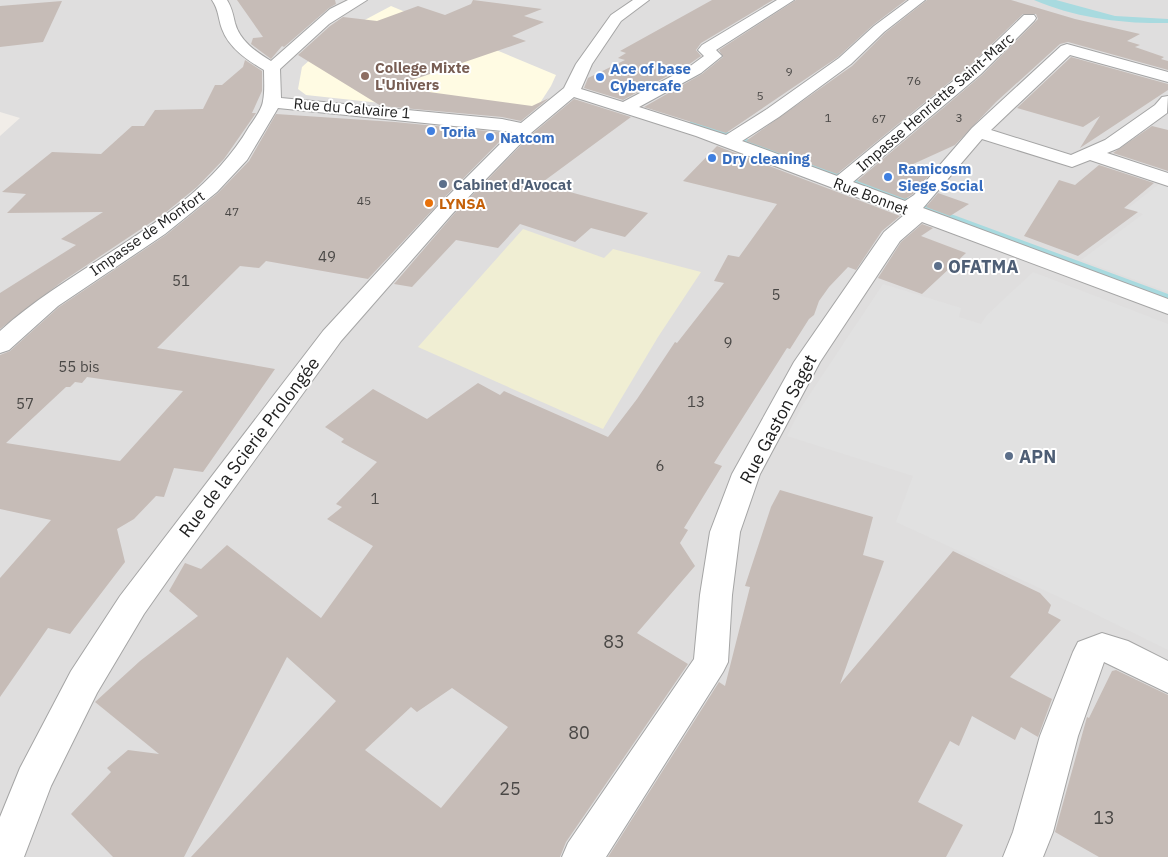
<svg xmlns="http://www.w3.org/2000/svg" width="1168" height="857" font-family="'IBM Plex Sans',sans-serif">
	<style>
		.residential { fill: #dfdede }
		.education { fill: #fffbe3 }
		.farmland { fill: #f0eed3 }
		.parking { fill: #e1e1e1 }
		.water { fill: #a8dadf }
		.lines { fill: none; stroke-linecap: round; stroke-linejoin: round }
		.stream { fill: #a8dadf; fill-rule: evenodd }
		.building { fill: #c6bcb7; fill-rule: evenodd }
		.minor-casing { stroke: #a5a5a5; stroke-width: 2 }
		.minor { fill: #fff; fill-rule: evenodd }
		.education-dot { fill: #8d6e63; stroke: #fff; stroke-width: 2 }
		.shop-dot { fill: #3f7fe0; stroke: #fff; stroke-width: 2 }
		.service-dot { fill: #5c6f8a; stroke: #fff; stroke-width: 2 }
		.food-dot { fill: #e8710a; stroke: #fff; stroke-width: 2 }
		.labels { text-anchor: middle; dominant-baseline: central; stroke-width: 4; stroke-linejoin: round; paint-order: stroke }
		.far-number-label { font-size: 12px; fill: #4a4846 }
		.far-education-label { font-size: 15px; font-weight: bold; fill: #785e54; stroke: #fff; text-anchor: start }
		.far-shop-label { font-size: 15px; font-weight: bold; fill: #366cbe; stroke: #fff; text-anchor: start }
		.far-street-label { font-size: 15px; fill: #212121; stroke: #fff }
		.far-service-label { font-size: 15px; font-weight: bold; fill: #4e5e75; stroke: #fff; text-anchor: start }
		.far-food-label { font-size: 15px; font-weight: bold; fill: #c56008; stroke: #fff; text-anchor: start }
		.number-label { font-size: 15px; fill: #4a4846 }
		.service-label { font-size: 18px; font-weight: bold; fill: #4e5e75; stroke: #fff; text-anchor: start }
		.street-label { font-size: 18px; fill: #212121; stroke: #fff }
		.near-number-label { font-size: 18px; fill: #4a4846 }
	</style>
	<rect width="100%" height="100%" fill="#f1ede8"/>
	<!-- residential -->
	<polygon class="residential" points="0,0 1168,0 1168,857 0,857 0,136 20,118 0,112"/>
	<!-- education -->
	<polygon class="education" points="391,6 556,75 551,86 540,103 519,118 306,95 298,89 302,67 323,48 359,23"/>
	<!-- farmland -->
	<polygon class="farmland" points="523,229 604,258 613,249 701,272 658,337 603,429 418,347"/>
	<!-- parking -->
	<g class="parking">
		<polygon points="1159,184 1168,187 1168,292 1081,260 1143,214 1128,208"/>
		<polygon points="1033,272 1168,324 1168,650 1087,610 896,522 913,476 787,436 802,406 883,284 961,308 959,317 981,324 987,315"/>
	</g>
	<!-- water -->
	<path class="water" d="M1034,0H1056L1115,16L1168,19V23C1123,24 1076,18 1034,0Z"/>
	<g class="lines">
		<!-- stream -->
		<polygon class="stream" points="690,120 696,120 1168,294 1168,300 690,124"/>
	</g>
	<!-- building -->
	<g class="building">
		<polygon points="237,0 335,0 336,4 329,8 284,47 282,46 271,59 251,44 253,38 263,37"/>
		<polygon points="473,0 542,9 524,16 544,22 512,36 526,41 392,87 532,106 549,98 521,121 502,117 381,106 298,55 330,26 343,17 377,21 418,6 445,15 471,4"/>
		<polygon points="712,0 773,0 701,43 696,50 701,56 688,65 623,100 584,88 588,78 625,60 618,58 626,53 620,51"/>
		<polygon points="796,0 906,0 873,25 838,57 726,133 644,107 702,74 723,57 719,50"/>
		<polygon points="927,0 1011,0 1075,19 1140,34 1127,41 1140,45 1135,47 1164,57 1161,59 1168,61 1168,70 1068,42 1060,44 996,102 955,145 911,165 932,172 913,194 905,199 857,181 982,75 1038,19 1036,14 1023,14 968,67 837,174 746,141 852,66 885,33"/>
		<polygon points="62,1 43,42 0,47 0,6"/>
		<polygon points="1071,57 1168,84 1168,90 1080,148 1100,116 1083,127 1017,108"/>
		<polygon points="245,60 262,71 262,91 252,113 256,113 224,159 197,187 165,213 63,281 0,329 0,293 76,245 61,239 103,212 7,213 26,194 2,192 52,152 101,154 132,126 144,126 155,110 203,109 215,85 222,85 243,67"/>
		<polygon points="574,99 631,117 540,184 648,213 625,237 591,228 575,242 520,224 498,248 456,240 412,287 394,284 454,214 532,134"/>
		<path d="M276,114L395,122L508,133L438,204L368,279L266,261L259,268L240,266L157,348L275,369L203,472L174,468L164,497L156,496L134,519L117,529L125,562L70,634L48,628L0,697V578L51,520L0,509V355L10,351L59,307L166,235L218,193L249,161ZM87,377L183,391L120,461L6,443L66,387H70L75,382L82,383Z"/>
		<polygon points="1152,126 1168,130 1168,171 1113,153"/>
		<path d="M717,146L900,216L882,231L856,270L848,267L829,287L819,301L814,315L809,319L790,349L787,348L714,463L722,466L684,528L688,530L680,543L695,566L637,633L688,664L566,842L560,857H191L336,701L287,657L184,857H113L71,814L111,772L107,768L128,750L159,754L95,702L140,661L198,616L169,591L185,563L201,569L227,545L321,618L373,546L327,519L342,507L336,504L377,462L341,442L344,439L325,427L373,389L427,419L478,383L500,395L504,391L515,396L608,437L637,399L675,342L677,343L724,283L714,281L728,255L739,257L777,204L683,181ZM452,688L508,727L441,808L365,750L411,707L417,712Z"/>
		<polygon points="1099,165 1154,183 1124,208 1138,212 1078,256 1024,236 1059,180 1075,185"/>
		<polygon points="938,193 969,204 950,216 926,207"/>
		<polygon points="922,224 933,228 921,236 966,253 922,294 878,278 901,242"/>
		<polygon points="780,490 873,517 863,555 884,561 840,684 953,551 1040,593 1051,605 1048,613 1061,620 1010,677 1052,699 1038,737 1021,727 1015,740 972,716 959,746 950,741 918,802 963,825 946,857 608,857 719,682 725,686 750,587 745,586 771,507"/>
		<polygon points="1116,670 1168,695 1168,857 1099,857 1055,832 1087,717 1089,718 1112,671"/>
	</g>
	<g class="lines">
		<defs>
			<g id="minor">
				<path d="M212,0H227C232,8 233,14 235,23C240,41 255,51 271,61L330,9L348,0H367L329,24L280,69L281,98L502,119L521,123L564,88L576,64L611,15L633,0H649L621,21L592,64L581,89L623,102L689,67L704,56L698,50L702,45L777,0H794L716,50L722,56L701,73L639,107L726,135L767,109L839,58L874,26L909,0H925L884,32L851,64L779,117L742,141L837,176L969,68L1024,15H1034L1036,18L1034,21L981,74L853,182L905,201L914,195L972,128L1061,46L1067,44L1168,72V82L1070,55L991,130L1071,155L1105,140L1155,105L1162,97L1168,96L1167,113L1119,148L1107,153L1168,173V186L1090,160L1072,167L982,139L923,208L1168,299V314L922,222L900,241L820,362L760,474L740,532L732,595L728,662L723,672L606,857H562L568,843L694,659L700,595L710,532L732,474L794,362L884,232L904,215L696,136L574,97L531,133L453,213L341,341L177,567L144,614L97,693L51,786L24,857H0V817L20,768L71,671L120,596L323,331L439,205L512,132L278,108L247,160L217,192L165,234L58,306L9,350L0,353V331C78,260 194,221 249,127C254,120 262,109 263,101C265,91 264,80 264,70C247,60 229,48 222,29C218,18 219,10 212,0Z"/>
				<polygon points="1102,633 1128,641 1168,661 1168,693 1104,662 1078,736 1053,832 1043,857 1003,857 1013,832 1040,736 1073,652 1078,642"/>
			</g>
		</defs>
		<!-- minor casing -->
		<use href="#minor" class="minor-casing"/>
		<!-- minor -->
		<use href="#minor" class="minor"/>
	</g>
	<!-- markers -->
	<circle class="education-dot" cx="365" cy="76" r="5"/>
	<g class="shop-dot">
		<circle cx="600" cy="77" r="5"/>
		<circle cx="431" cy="131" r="5"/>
		<circle cx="490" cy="137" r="5"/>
		<circle cx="712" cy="158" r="5"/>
		<circle cx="888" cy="177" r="5"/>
	</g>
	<g class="service-dot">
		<circle cx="443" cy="184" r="5"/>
		<circle cx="938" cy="266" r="5"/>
		<circle cx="1009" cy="456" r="5"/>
	</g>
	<circle class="food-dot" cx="429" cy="203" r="5"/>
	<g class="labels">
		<!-- far-number labels -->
		<g class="far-number-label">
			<text x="789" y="71">9</text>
			<text x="914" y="80">76</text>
			<text x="760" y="95">5</text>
			<text x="828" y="117">1</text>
			<text x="959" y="117">3</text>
			<text x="879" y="118">67</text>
			<text x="364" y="200">45</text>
			<text x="232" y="211">47</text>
		</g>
		<!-- far-education labels -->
		<g class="far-education-label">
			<text x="375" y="67">College Mixte<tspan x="375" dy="17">L'Univers</tspan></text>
		</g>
		<!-- far-shop labels -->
		<g class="far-shop-label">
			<text x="610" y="68">Ace of base<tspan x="610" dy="17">Cybercafe</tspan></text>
			<text x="441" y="131">Toria</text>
			<text x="500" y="137">Natcom</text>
			<text x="722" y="158">Dry cleaning</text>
			<text x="898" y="168">Ramicosm<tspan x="898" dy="17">Siege Social</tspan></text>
		</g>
		<!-- far-street labels -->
		<g class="far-street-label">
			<text transform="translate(935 102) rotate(-41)">Impasse Henriette Saint-Marc</text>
			<text transform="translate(352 108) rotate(5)">Rue du Calvaire 1</text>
			<text transform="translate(871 196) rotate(21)">Rue Bonnet</text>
			<text transform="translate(147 233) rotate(-35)">Impasse de Monfort</text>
		</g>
		<!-- far-service labels -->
		<g class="far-service-label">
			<text x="453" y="184">Cabinet d'Avocat</text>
		</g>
		<!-- far-food labels -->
		<g class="far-food-label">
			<text x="439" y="203">LYNSA</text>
		</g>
		<!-- number labels -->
		<g class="number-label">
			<text x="327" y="256">49</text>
			<text x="181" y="280">51</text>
			<text x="776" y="294">5</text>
			<text x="728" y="342">9</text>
			<text x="79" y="366">55 bis</text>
			<text x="696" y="401">13</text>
			<text x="25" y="403">57</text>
			<text x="660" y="465">6</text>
			<text x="375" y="498">1</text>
		</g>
		<!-- service labels -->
		<g class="service-label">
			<text x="948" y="266">OFATMA</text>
			<text x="1019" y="456">APN</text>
		</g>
		<!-- street labels -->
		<g class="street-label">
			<text transform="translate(778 419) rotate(-62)">Rue Gaston Saget</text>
			<text transform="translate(249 447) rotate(-53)">Rue de la Scierie Prolongée</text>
		</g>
		<!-- near-number labels -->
		<g class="near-number-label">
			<text x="614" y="641">83</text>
			<text x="579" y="732">80</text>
			<text x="510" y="788">25</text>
			<text x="1104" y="817">13</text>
		</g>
	</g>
</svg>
